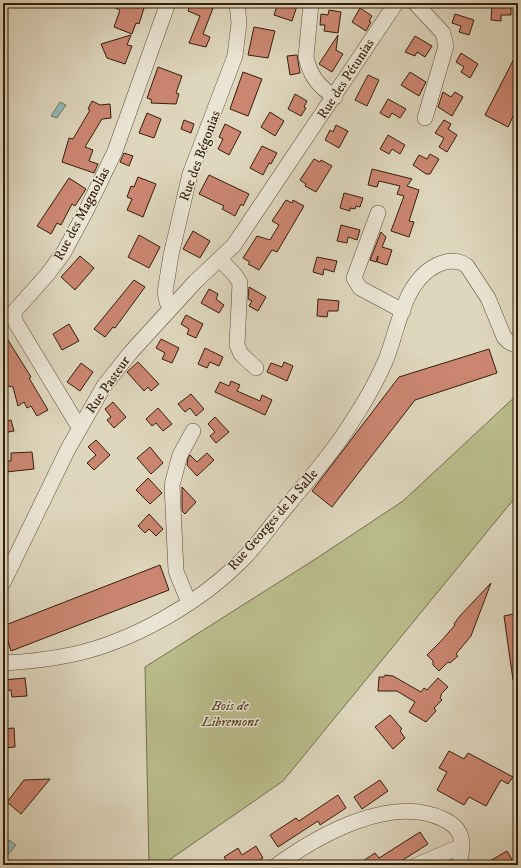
<svg xmlns="http://www.w3.org/2000/svg" width="521" height="868" font-family="'IM FELL DW Pica',serif">
	<style>
		.green { fill: #b9bc8c; stroke: #776e4a }
		.water { fill: #94b8b6; stroke: #6e7b70 }
		.building { fill: #cb8672; stroke: #351f08 }
		.lines { fill: none; stroke-linecap: round; stroke-linejoin: round }
		.minor-casing { stroke: #5f4d35; stroke-width: 16 }
		.minor { stroke: #eae4d4; stroke-width: 15 }
		.labels { text-anchor: middle; dominant-baseline: central; stroke-width: 3; stroke-linejoin: round; paint-order: stroke }
		.street-label { font-size: 14px; fill: #351f08; stroke: #eae4d4 }
		.park-label { font-size: 14px; font-style: italic; fill: #564629; stroke: #eae4d4 }
	</style>
	<rect width="100%" height="100%" fill="#ded6bd"/>
	<filter id="stains"><feTurbulence type="fractalNoise" baseFrequency=".005" numOctaves="4"/><feColorMatrix values="0 0 0 0 .2 0 0 0 0 .09 0 0 0 0 .02 0 0 0 .5 -.17"/></filter>
	<radialGradient id="worn" r=".72"><stop offset=".6" stop-color="#630" stop-opacity="0"/><stop offset="1" stop-color="#630" stop-opacity=".3"/></radialGradient>
	<!-- green -->
	<polygon class="green" points="518,394 518,494 283,781 162,865 149,865 145,667 317,558 403,501"/>
	<!-- water -->
	<g class="water">
		<polygon points="60,102 66,105 57,118 51,116"/>
		<polygon points="9,840 16,845 3,861 3,848"/>
	</g>
	<!-- building -->
	<g class="building">
		<polygon points="104,3 139,3 145,5 139,24 136,23 132,34 114,27 120,10"/>
		<polygon points="191,3 215,3 203,34 210,37 206,47 189,43 200,16 188,11"/>
		<polygon points="278,3 298,3 292,21 274,15"/>
		<polygon points="492,4 511,5 511,15 501,15 501,21 491,20"/>
		<polygon points="360,8 372,16 369,21 371,22 366,31 352,22"/>
		<polygon points="329,10 341,12 338,33 324,31 325,25 320,25 321,14 328,15"/>
		<polygon points="455,14 474,20 469,35 459,32 461,26 452,23"/>
		<polygon points="254,27 275,31 268,58 248,55"/>
		<polygon points="131,35 127,45 132,46 125,64 107,58 101,44"/>
		<polygon points="338,35 336,50 343,54 332,72 319,64"/>
		<polygon points="415,36 432,46 425,57 417,52 415,56 405,52"/>
		<polygon points="518,51 518,106 508,127 485,115"/>
		<polygon points="461,53 478,64 470,78 461,72 464,67 456,62"/>
		<polygon points="297,55 300,73 290,75 287,56"/>
		<polygon points="158,67 182,76 176,93 179,94 176,104 151,103 152,100 147,98"/>
		<polygon points="243,72 262,79 248,116 230,109"/>
		<polygon points="410,72 426,82 419,96 401,85"/>
		<polygon points="368,75 379,80 367,106 355,100"/>
		<polygon points="443,92 451,97 455,92 463,97 452,116 438,107"/>
		<polygon points="295,94 307,101 304,107 306,108 301,116 288,109"/>
		<polygon points="388,99 406,109 400,118 392,113 389,118 380,113"/>
		<polygon points="92,101 100,105 110,104 111,118 102,119 85,147 93,150 89,161 98,164 94,173 62,162 69,138 73,139 90,110 88,109"/>
		<polygon points="270,112 284,121 275,136 261,127"/>
		<polygon points="147,113 161,119 154,138 139,133"/>
		<polygon points="184,120 194,124 191,133 181,129"/>
		<polygon points="444,120 451,124 448,129 457,135 447,152 439,147 444,138 435,133"/>
		<polygon points="225,124 241,132 229,155 218,149 223,139 219,137"/>
		<polygon points="336,125 348,131 339,148 325,140 330,130 333,132"/>
		<polygon points="388,135 405,145 400,154 392,149 389,154 380,149"/>
		<polygon points="262,146 277,153 271,164 269,163 263,175 250,168"/>
		<polygon points="124,153 133,156 129,166 120,162"/>
		<polygon points="430,154 439,159 430,174 426,174 413,165 419,155 427,159"/>
		<polygon points="314,159 320,162 321,160 332,166 316,192 305,186 306,184 300,180"/>
		<polygon points="372,169 412,179 407,186 419,190 409,221 414,222 409,237 391,231 404,196 397,194 400,186 379,181 377,187 368,185"/>
		<polygon points="209,175 249,194 243,206 241,204 235,216 222,209 224,206 199,194"/>
		<polygon points="138,177 156,184 143,217 127,210 132,199 127,197 131,186 134,187"/>
		<polygon points="69,178 86,189 75,206 72,204 61,225 57,223 51,234 37,226"/>
		<polygon points="344,193 363,198 360,207 356,206 355,209 350,208 350,211 340,208"/>
		<polygon points="286,200 292,203 293,200 304,206 277,252 272,250 259,270 248,264 250,262 243,258 257,236 270,240 279,225 272,221"/>
		<polygon points="341,225 360,230 357,240 348,237 347,243 337,241"/>
		<polygon points="193,231 210,241 200,258 183,249"/>
		<polygon points="381,232 386,237 382,247 392,250 387,265 377,262 378,256 376,262 370,260"/>
		<polygon points="139,235 160,247 149,268 128,257"/>
		<polygon points="80,256 94,268 75,290 61,277"/>
		<polygon points="317,257 337,261 334,272 324,269 323,275 313,272"/>
		<polygon points="134,280 145,287 115,328 113,327 105,337 94,329"/>
		<polygon points="249,287 266,297 258,311 249,306 252,301 248,299"/>
		<polygon points="209,289 218,294 216,299 224,305 219,313 201,303"/>
		<polygon points="318,299 339,301 338,311 328,311 327,317 317,316"/>
		<polygon points="186,315 203,324 196,338 187,334 189,329 181,324"/>
		<polygon points="69,324 79,341 62,350 53,334"/>
		<polygon points="3,332 31,377 29,378 48,410 37,416 31,406 27,408 24,402 18,406 13,387 3,385"/>
		<polygon points="161,339 179,348 172,363 162,359 165,353 156,348"/>
		<polygon points="205,348 223,357 219,366 210,362 207,368 198,364"/>
		<polygon points="489,349 497,373 415,400 332,507 312,491 399,377"/>
		<polygon points="138,362 159,384 151,391 148,387 144,391 127,372"/>
		<polygon points="284,362 293,366 287,381 267,372 271,363 282,367"/>
		<polygon points="81,363 93,372 80,391 67,382"/>
		<polygon points="231,381 240,385 237,391 260,401 262,395 272,400 265,415 215,392 220,382 229,386"/>
		<polygon points="191,394 204,409 196,416 190,408 185,412 178,404"/>
		<polygon points="113,402 126,417 114,428 107,420 111,417 105,409"/>
		<polygon points="158,408 172,424 163,431 156,423 152,426 146,419"/>
		<polygon points="215,417 229,432 216,443 210,436 215,432 208,424"/>
		<polygon points="11,420 14,431 3,433 3,422"/>
		<polygon points="96,440 110,455 94,470 87,463 96,455 88,447"/>
		<polygon points="150,447 163,463 151,474 137,458"/>
		<polygon points="32,452 34,469 6,472 5,461 11,461 11,453"/>
		<polygon points="207,453 214,460 197,476 187,465 188,458 190,455 197,462"/>
		<polygon points="148,478 162,493 150,504 136,490"/>
		<polygon points="182,487 196,502 185,514 182,511"/>
		<polygon points="149,514 163,529 156,536 149,529 145,533 138,526"/>
		<polygon points="160,565 169,590 11,651 3,626"/>
		<polygon points="491,583 471,636 456,654 458,656 450,663 448,662 439,671 433,665 433,661 427,655 442,640 455,625 454,624 459,617"/>
		<polygon points="518,613 518,680 513,680 504,616"/>
		<polygon points="385,675 393,676 421,692 424,688 427,690 438,678 448,687 442,693 440,698 442,700 434,708 436,711 426,722 409,712 415,702 397,691 378,691 379,677 384,677"/>
		<polygon points="25,678 27,696 12,697 11,690 3,691 3,680"/>
		<polygon points="390,715 402,729 400,731 405,738 393,749 375,727"/>
		<polygon points="14,728 15,747 3,748 3,729"/>
		<polygon points="449,751 464,759 468,753 513,777 508,784 501,780 486,806 469,797 464,805 437,790 447,772 439,768"/>
		<polygon points="50,779 21,814 7,802 24,780"/>
		<polygon points="380,780 388,791 362,809 354,797"/>
		<polygon points="338,795 346,808 320,825 318,821 278,847 270,835 296,818 299,821"/>
		<polygon points="420,832 428,844 395,865 357,865 375,853 379,858"/>
		<polygon points="256,846 263,858 252,865 229,865 224,857 238,848 242,855"/>
		<polygon points="507,851 515,865 483,865"/>
	</g>
	<g class="lines">
		<defs>
			<g id="minor">
				<path d="M311,3L306,57C310,76 319,87 335,97"/>
				<polyline points="415,3 443,33 446,46 425,118"/>
				<polyline points="378,213 354,278 360,288 403,311"/>
				<polyline points="220,259 235,275 240,283 237,345 241,354 256,368"/>
				<polyline points="172,307 167,302 165,292 171,255 190,174 235,56 239,23 237,3"/>
				<polyline points="81,425 76,422 16,323 13,313 47,275 64,252 88,207 115,151 168,3"/>
				<polyline points="3,583 68,449 104,386 131,352 195,282 234,245 396,3"/>
				<polyline points="189,603 176,571 172,485 180,455 193,431"/>
				<path d="M3,663C27,662 51,659 75,654C132,641 196,605 238,564C256,547 271,525 287,506C310,478 334,451 353,420C365,402 376,382 385,362C399,329 403,277 442,263C451,260 459,260 467,266L488,298L504,337L509,342L518,346"/>
				<path d="M277,865C319,835 391,794 443,819C465,829 464,844 459,865"/>
				<polyline points="417,865 462,846"/>
			</g>
		</defs>
		<!-- minor casing -->
		<use href="#minor" class="minor-casing"/>
		<!-- minor -->
		<use href="#minor" class="minor"/>
	</g>
	<g class="labels">
		<!-- street labels -->
		<g class="street-label">
			<text transform="translate(346 79) rotate(-57)">Rue des Pétunias</text>
			<text transform="translate(200 156) rotate(-70)">Rue des Bégonias</text>
			<text transform="translate(82 214) rotate(-62)">Rue des Magnolias</text>
			<text transform="translate(108 385) rotate(-55)">Rue Pasteur</text>
			<text transform="translate(273 520) rotate(-49)">Rue Georges de la Salle</text>
		</g>
		<!-- park labels -->
		<g class="park-label">
			<text x="230" y="706">Bois de<tspan x="230" dy="16">Libremont</tspan></text>
		</g>
	</g>
	<!-- margin -->
	<rect width="521" height="868" fill="none" stroke="#ded6bd" stroke-width="16"/>
	<rect x="4" y="4" width="513" height="860" fill="none" stroke="#351f08" stroke-width="2"/>
	<rect x="8" y="8" width="505" height="852" fill="none" stroke="#351f08"/>
	<rect width="100%" height="100%" filter="url(#stains)"/>
	<rect width="100%" height="100%" fill="url(#worn)"/>
</svg>
